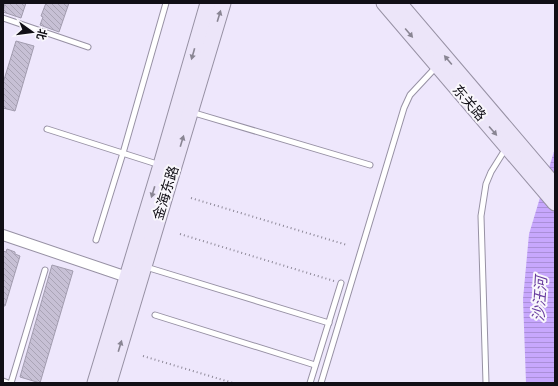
<svg xmlns="http://www.w3.org/2000/svg" width="558" height="386" font-family="'Fira Sans Condensed','Noto Sans SC',sans-serif">
	<style>
		.water { fill: url(#water-rules) }
		.building { fill: url(#building-back-hatch); stroke: #a29caf }
		.lines { fill: none; stroke-linecap: round; stroke-linejoin: round }
		.lane-casing { stroke: #9791a4; stroke-width: 7 }
		.street-casing { stroke: #9791a4; stroke-width: 12 }
		.secondary-casing { stroke: #9791a4; stroke-width: 17 }
		.path { stroke: #8d8897; stroke-width: 2; stroke-dasharray: 1 3; stroke-linecap: butt }
		.lane { stroke: #fff; stroke-width: 5 }
		.street { stroke: #fff; stroke-width: 10 }
		.secondary { stroke: #ece5f9; stroke-width: 15 }
		.oneway { fill: #898593 }
		.labels { text-anchor: middle; dominant-baseline: central; stroke-width: 4; stroke-linejoin: round; paint-order: stroke }
		.street-label { font-size: 14px; fill: #110f16; stroke: #f9f7fc }
		.water-label { font-size: 15px; font-style: italic; fill: #673b9e; stroke: #f9f7fc }
	</style>
	<defs>
		<pattern id="water-rules" width="6" height="5" patternUnits="userSpaceOnUse"><rect width="6" height="5" fill="#c7a7fd"/><path d="M0 2.5h6" fill="none" stroke="#aa8fd8"/></pattern>
		<pattern id="building-back-hatch" width="6" height="6" patternUnits="userSpaceOnUse"><rect width="6" height="6" fill="#c7c0d5"/><path d="M-1 5l2 2M0 0l6 6M5-1l2 2" fill="none" stroke="#aaa4b6"/></pattern>
	</defs>
	<rect width="100%" height="100%" fill="#eee7fc"/>
	<!-- water -->
	<polygon class="water" points="555,148 555,383 526,383 523,299 529,234"/>
	<!-- building -->
	<g class="building">
		<polygon points="5,3 26,3 21,18 3,12"/>
		<polygon points="46,3 69,3 59,32 40,25 43,17 41,16"/>
		<polygon points="16,41 34,46 15,111 3,108 3,83"/>
		<polygon points="7,249 15,252 15,254 20,256 5,306 3,306 3,251 6,252"/>
		<polygon points="52,265 73,271 40,383 20,377"/>
	</g>
	<g class="lines">
		<defs>
			<g id="lane">
				<polyline points="3,18 88,47"/>
				<polyline points="191,112 370,165"/>
				<polyline points="47,129 160,165"/>
				<polyline points="96,240 123,153 166,3"/>
				<polyline points="146,267 329,323"/>
				<polyline points="155,315 315,365"/>
				<polyline points="3,381 8,383"/>
				<polyline points="11,383 45,270"/>
				<polyline points="310,383 341,283"/>
				<polyline points="321,383 404,108 410,95 437,66"/>
				<polyline points="486,383 481,216 486,184 491,172 506,148"/>
			</g>
			<polyline id="street" points="3,235 127,277"/>
			<g id="secondary">
				<polyline points="384,3 555,203"/>
				<polyline points="399,3 555,186"/>
				<polyline points="95,383 161,165 208,3"/>
				<polyline points="109,383 223,3"/>
			</g>
		</defs>
		<!-- lane casing -->
		<use href="#lane" class="lane-casing"/>
		<!-- street casing -->
		<use href="#street" class="street-casing"/>
		<!-- secondary casing -->
		<use href="#secondary" class="secondary-casing"/>
		<!-- path -->
		<g class="path">
			<polyline points="191,198 347,245"/>
			<polyline points="180,234 334,281"/>
			<polyline points="143,356 233,383"/>
		</g>
		<!-- lane -->
		<use href="#lane" class="lane"/>
		<!-- street -->
		<use href="#street" class="street"/>
		<!-- secondary -->
		<use href="#secondary" class="secondary"/>
	</g>
	<!-- one-way arrows -->
	<defs><path id="oneway-solid" d="M-6-.8H1V-3.2L6.5 0L1 3.2V.8H-6Z"/></defs>
	<g class="oneway">
		<use href="#oneway-solid" transform="translate(219 16) rotate(-73)"/>
		<use href="#oneway-solid" transform="translate(409 33) rotate(50)"/>
		<use href="#oneway-solid" transform="translate(193 54) rotate(106)"/>
		<use href="#oneway-solid" transform="translate(448 60) rotate(-130)"/>
		<use href="#oneway-solid" transform="translate(493 131) rotate(49)"/>
		<use href="#oneway-solid" transform="translate(182 141) rotate(-73)"/>
		<use href="#oneway-solid" transform="translate(153 192) rotate(107)"/>
		<use href="#oneway-solid" transform="translate(120 346) rotate(-73)"/>
	</g>
	<g class="labels">
		<!-- street labels -->
		<g class="street-label">
			<text transform="translate(469 103) rotate(49)">东关路</text>
			<text transform="translate(166 193) rotate(-73)">金海东路</text>
		</g>
		<!-- water labels -->
		<g class="water-label">
			<text transform="translate(540 299) rotate(-86)">沙汪河</text>
		</g>
	</g>
	<!-- border -->
	<rect width="558" height="386" fill="none" stroke="#110f16" stroke-width="8"/>
	<!-- north arrow -->
	<g transform="translate(32 32) rotate(104)" stroke="#f9f7fc" stroke-width="3" paint-order="stroke">
	<path d="M0-3L7 15L0 10L-7 15Z" fill="#110f16"/>
	<text y="-6" font-size="11" font-weight="bold" text-anchor="middle" fill="#110f16">北</text>
	</g>
</svg>
